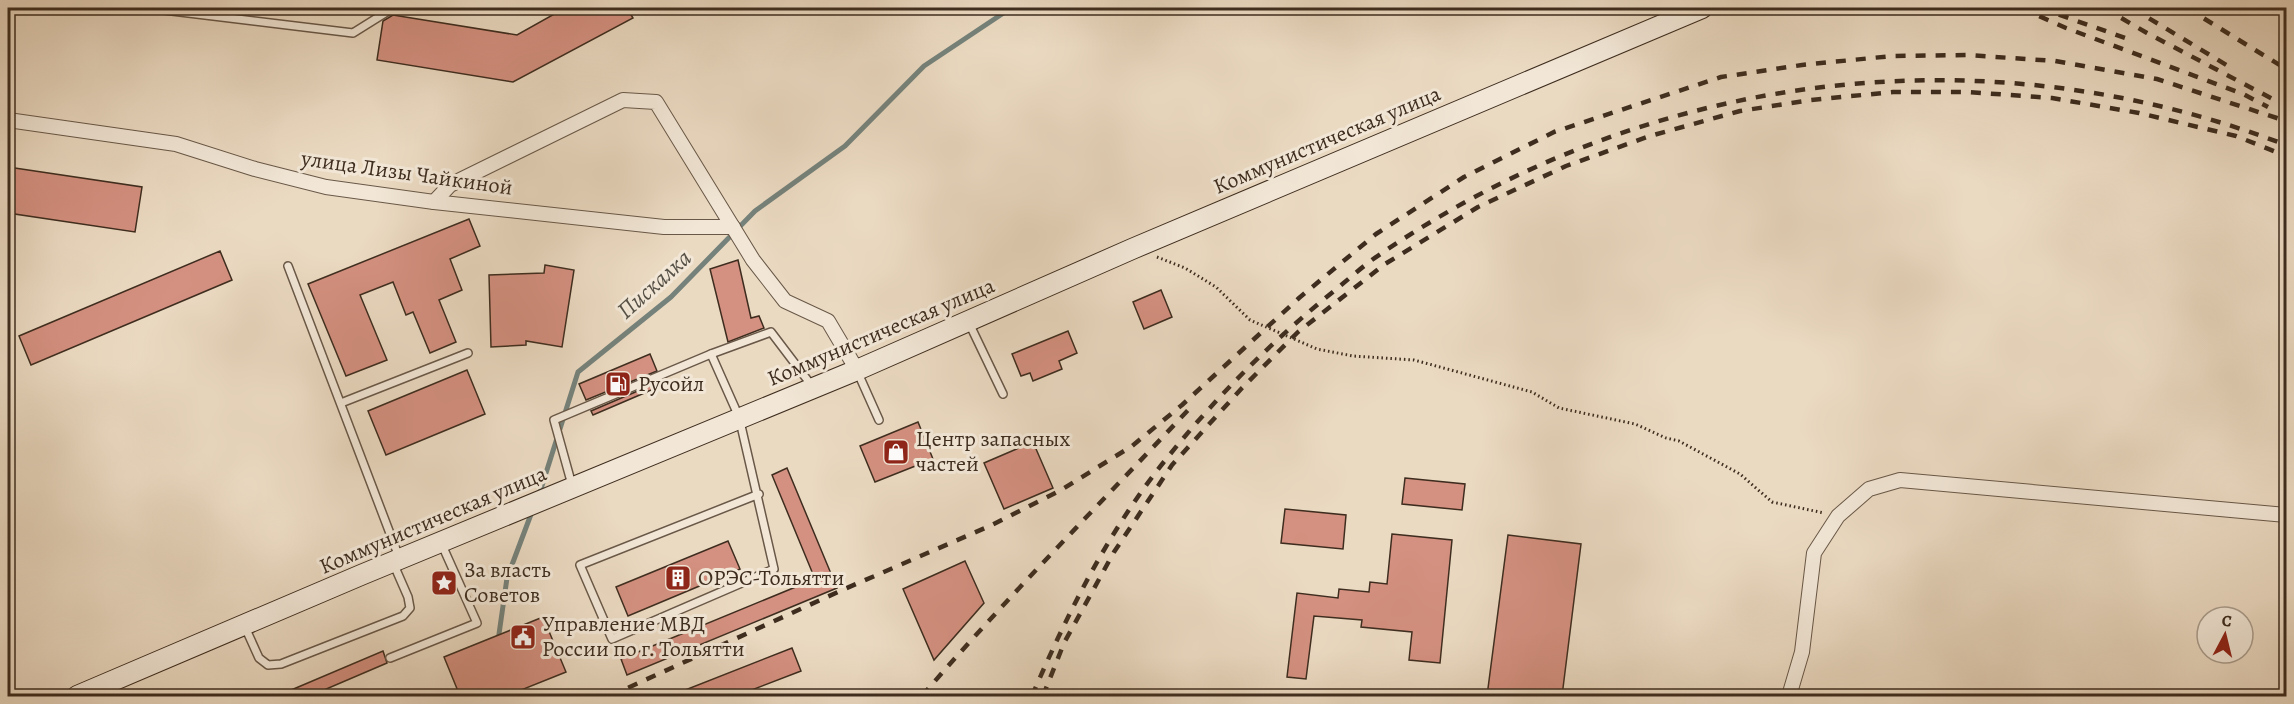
<svg xmlns="http://www.w3.org/2000/svg" width="2294" height="704" font-family="Alegreya,serif">
	<style>
		.lines { fill: none; stroke-linecap: round; stroke-linejoin: round }
		.stream { stroke: #75827b; stroke-width: 5 }
		.building { fill: #d49080; stroke: #3e2d1f; stroke-width: 1.5 }
		.service-casing { stroke: #695848; stroke-width: 10 }
		.minor-casing { stroke: #695848; stroke-width: 16 }
		.secondary-casing { stroke: #3e2d1f; stroke-width: 22 }
		.path { stroke: #3e2d1f; stroke-width: 3; stroke-dasharray: 1.5 3; stroke-linecap: butt }
		.service { stroke: #f2e7d7; stroke-width: 7 }
		.minor { stroke: #f2e7d7; stroke-width: 14 }
		.secondary { stroke: #f2e7d7; stroke-width: 20 }
		.rail { stroke: #3e2d1f; stroke-width: 4.5; stroke-dasharray: 10 10; stroke-linecap: butt }
		.labels { text-anchor: middle; dominant-baseline: central; stroke-width: 6; stroke-linejoin: round; paint-order: stroke }
		.street-label { font-size: 22px; fill: #3e2d1f; stroke: #f2e7d7 }
		.poi-label { font-size: 22px; fill: #3e2d1f; stroke: #f2e7d7; text-anchor: start }
		.water-label { font-size: 24px; font-style: italic; fill: #555046; stroke: #f2e7d7 }
	</style>
	<rect width="100%" height="100%" fill="#ebdac2"/>
	<filter id="stains"><feTurbulence type="fractalNoise" baseFrequency=".00333" numOctaves="4"/><feColorMatrix values="0 0 0 0 .2 0 0 0 0 .09 0 0 0 0 .02 0 0 0 .5 -.17"/></filter>
	<radialGradient id="worn" r=".72"><stop offset=".6" stop-color="#630" stop-opacity="0"/><stop offset="1" stop-color="#630" stop-opacity=".3"/></radialGradient>
	<g class="lines">
		<!-- stream -->
		<g class="stream">
			<polyline points="539,495 578,372 671,297 755,211 845,146 924,66 1011,8"/>
			<polyline points="498,641 507,578 533,509"/>
		</g>
	</g>
	<!-- building -->
	<g class="building">
		<polygon points="565,8 627,8 633,18 513,82 377,60 383,21 393,15 517,35"/>
		<polygon points="8,167 142,187 135,232 8,213"/>
		<polygon points="469,219 480,246 450,259 462,290 439,300 456,342 430,353 413,312 406,315 393,282 360,295 387,360 346,376 308,284"/>
		<polygon points="220,251 232,280 31,365 19,336"/>
		<polygon points="738,260 751,318 759,316 764,328 728,342 710,269"/>
		<polygon points="545,265 574,270 562,347 526,341 526,345 491,347 489,275 544,273"/>
		<polygon points="1161,290 1172,317 1144,329 1133,302"/>
		<polygon points="1068,331 1077,353 1059,361 1062,369 1033,381 1030,373 1021,376 1012,354"/>
		<polygon points="650,354 657,371 586,400 579,384"/>
		<polygon points="467,370 485,414 386,455 368,411"/>
		<polygon points="661,381 663,385 593,415 591,411"/>
		<polygon points="918,422 933,459 875,482 860,446"/>
		<polygon points="1033,442 1053,488 1004,509 984,463"/>
		<polygon points="787,468 837,588 627,675 621,659 815,579 772,475"/>
		<polygon points="1405,478 1465,484 1462,510 1402,504"/>
		<polygon points="1285,509 1346,515 1343,549 1281,543"/>
		<polygon points="1392,534 1452,540 1440,663 1409,660 1412,632 1361,627 1362,620 1314,616 1306,679 1287,677 1297,593 1338,598 1339,589 1369,592 1370,582 1387,584"/>
		<polygon points="1508,535 1581,544 1562,696 1487,696"/>
		<polygon points="728,541 740,569 628,616 616,587"/>
		<polygon points="965,561 984,603 934,660 903,589"/>
		<polygon points="543,617 566,672 506,696 460,696 444,657"/>
		<polygon points="792,648 801,671 736,696 670,696"/>
		<polygon points="383,651 387,663 310,696 277,696"/>
	</g>
	<g class="lines">
		<defs>
			<g id="service">
				<polyline points="147,8 353,33 393,8"/>
				<polyline points="288,266 399,557"/>
				<polyline points="969,323 1003,394"/>
				<polyline points="858,373 879,420"/>
				<polyline points="341,403 468,353"/>
				<polyline points="572,485 554,420 711,354"/>
				<polyline points="759,494 580,565 612,639 774,569 739,417 711,354 771,332 812,386"/>
				<polyline points="245,627 259,658 268,665 281,664 403,616 410,608 408,597 394,565"/>
				<polyline points="390,658 477,623 442,545"/>
			</g>
			<g id="minor">
				<polyline points="8,120 176,144 255,169 326,187 434,202 664,227 733,227"/>
				<polyline points="434,202 450,185 623,100 656,102 753,260 785,301 828,321 857,370"/>
				<polyline points="1789,696 1802,652 1814,553 1838,516 1869,489 1900,480 2286,515"/>
			</g>
			<polyline id="secondary" points="77,696 361,575 857,370 1132,249 1702,8"/>
		</defs>
		<!-- service casing -->
		<use href="#service" class="service-casing"/>
		<!-- minor casing -->
		<use href="#minor" class="minor-casing"/>
		<!-- secondary casing -->
		<use href="#secondary" class="secondary-casing"/>
		<!-- path -->
		<polyline class="path" points="1157,257 1185,268 1216,287 1250,320 1317,349 1353,356 1414,360 1532,392 1559,408 1635,424 1666,438 1679,441 1740,474 1772,502 1824,513"/>
		<!-- service -->
		<use href="#service" class="service"/>
		<!-- minor -->
		<use href="#minor" class="minor"/>
		<!-- secondary -->
		<use href="#secondary" class="secondary"/>
		<!-- rail -->
		<g class="rail">
			<polyline points="2021,8 2066,28 2243,94 2268,107"/>
			<polyline points="2040,8 2131,40"/>
			<polyline points="2104,8 2147,33 2286,106"/>
			<polyline points="2132,8 2233,69"/>
			<polyline points="2187,8 2286,69"/>
			<polyline points="610,696 840,591 992,525 1061,490 1132,446 1182,405 1299,298 1376,234 1464,177 1554,132 1721,77 1802,65 1892,56 1967,55 2055,61 2157,79 2286,121"/>
			<path d="M922,696C1008,596 1101,503 1191,407"/>
			<path d="M1032,696C1067,614 1110,528 1167,458C1217,396 1272,341 1334,291C1350,278 1365,264 1382,253C1650,71 1983,29 2286,145"/>
			<polyline points="1043,696 1064,643 1114,552 1172,465 1242,388 1298,332 1385,264 1478,207 1566,166 1650,136 1740,111 1811,100 1893,92 1968,92 2052,98 2139,113 2236,136 2286,156"/>
		</g>
	</g>
	<!-- icons -->
	<defs>
		<symbol id="fuel-square" viewBox="-11 -11 22 22"><rect x="-9" y="-9" width="18" height="18" rx="4" fill="#8f2418" stroke="#f2e7d7"/><path d="M-5.5-6h7V0h2V4h1.3V-2.5L3-4.5l.8-.8L6-3V5H2.5V1h-1V6h-7ZM-4.2-4.7v3.2H.2V-4.7Z" fill="#fff"/></symbol>
		<symbol id="shop-square" viewBox="-11 -11 22 22"><rect x="-9" y="-9" width="18" height="18" rx="4" fill="#8f2418" stroke="#f2e7d7"/><path d="M-5-2.5h2.3a2.7 3.5 0 0 1 5.4 0H5L5.5 6h-11ZM-1.5-2.5h3a1.5 2.3 0 0 0-3 0Z" fill="#fff"/></symbol>
		<symbol id="building-square" viewBox="-11 -11 22 22"><rect x="-9" y="-9" width="18" height="18" rx="4" fill="#8f2418" stroke="#f2e7d7"/><path d="M-4-6H4V6H1V3H-1V6H-4ZM-2.5-4.3h1.7v1.8h-1.7ZM.8-4.3h1.7v1.8H.8ZM-2.5-1h1.7V.8h-1.7ZM.8-1h1.7V.8H.8Z" fill="#fff"/></symbol>
		<symbol id="sight-square" viewBox="-11 -11 22 22"><rect x="-9" y="-9" width="18" height="18" rx="4" fill="#8f2418" stroke="#f2e7d7"/><path d="M0-6L1.8-2.2L6-1.7L2.9 1.2L3.7 5.4L0 3.3L-3.7 5.4L-2.9 1.2L-6-1.7L-1.8-2.2Z" fill="#fff"/></symbol>
		<symbol id="civic-square" viewBox="-11 -11 22 22"><rect x="-9" y="-9" width="18" height="18" rx="4" fill="#8f2418" stroke="#f2e7d7"/><path d="M-.6-6.5H3V-4.5H.6V-3L4-1V1h2V6H-6V1h2V-1L-.6-3ZM-1.2 2.5V6h2.4V2.5Z" fill="#fff"/></symbol>
	</defs>
	<g fill-rule="evenodd">
		<use href="#fuel-square" x="603" y="369" width="30" height="30"/>
		<use href="#shop-square" x="881" y="437" width="30" height="30"/>
		<use href="#building-square" x="663" y="563" width="30" height="30"/>
		<use href="#sight-square" x="429" y="568" width="30" height="30"/>
		<use href="#civic-square" x="508" y="622" width="30" height="30"/>
	</g>
	<g class="labels">
		<!-- street labels -->
		<g class="street-label">
			<text transform="translate(1327 140) rotate(-23)">Коммунистическая улица</text>
			<text transform="translate(407 173) rotate(8)">улица Лизы Чайкиной</text>
			<text transform="translate(881 332) rotate(-23)">Коммунистическая улица</text>
			<text transform="translate(433 520) rotate(-23)">Коммунистическая улица</text>
		</g>
		<!-- poi labels -->
		<g class="poi-label">
			<text x="638" y="384">Русойл</text>
			<text x="916" y="439">Центр запасных<tspan x="916" dy="25">частей</tspan></text>
			<text x="464" y="570">За власть<tspan x="464" dy="25">Советов</tspan></text>
			<text x="698" y="578">ОРЭС-Тольятти</text>
			<text x="542" y="624">Управление МВД<tspan x="542" dy="25">России по г. Тольятти</tspan></text>
		</g>
		<!-- water labels -->
		<g class="water-label">
			<text transform="translate(654 284) rotate(-42)">Пискалка</text>
		</g>
	</g>
	<!-- margin -->
	<rect width="2294" height="704" fill="none" stroke="#ebdac2" stroke-width="30"/>
	<rect x="9" y="9" width="2276" height="686" fill="none" stroke="#3e2d1f" stroke-width="3"/>
	<rect x="15" y="15" width="2264" height="674" fill="none" stroke="#3e2d1f" stroke-width="1.5"/>
	<!-- north arrow -->
	<g transform="translate(2225 635) rotate(7)"><circle r="28" fill="#f2e7d7" stroke="#aa9d8d" stroke-width="1.5"/>
	<path d="M0-4.5L10 22L0 15L-10 22Z" fill="#8f2418"/>
	<text y="-9" font-size="16" font-weight="bold" text-anchor="middle" fill="#3e2d1f">С</text>
	</g>
	<rect width="100%" height="100%" filter="url(#stains)"/>
	<rect width="100%" height="100%" fill="url(#worn)"/>
</svg>
